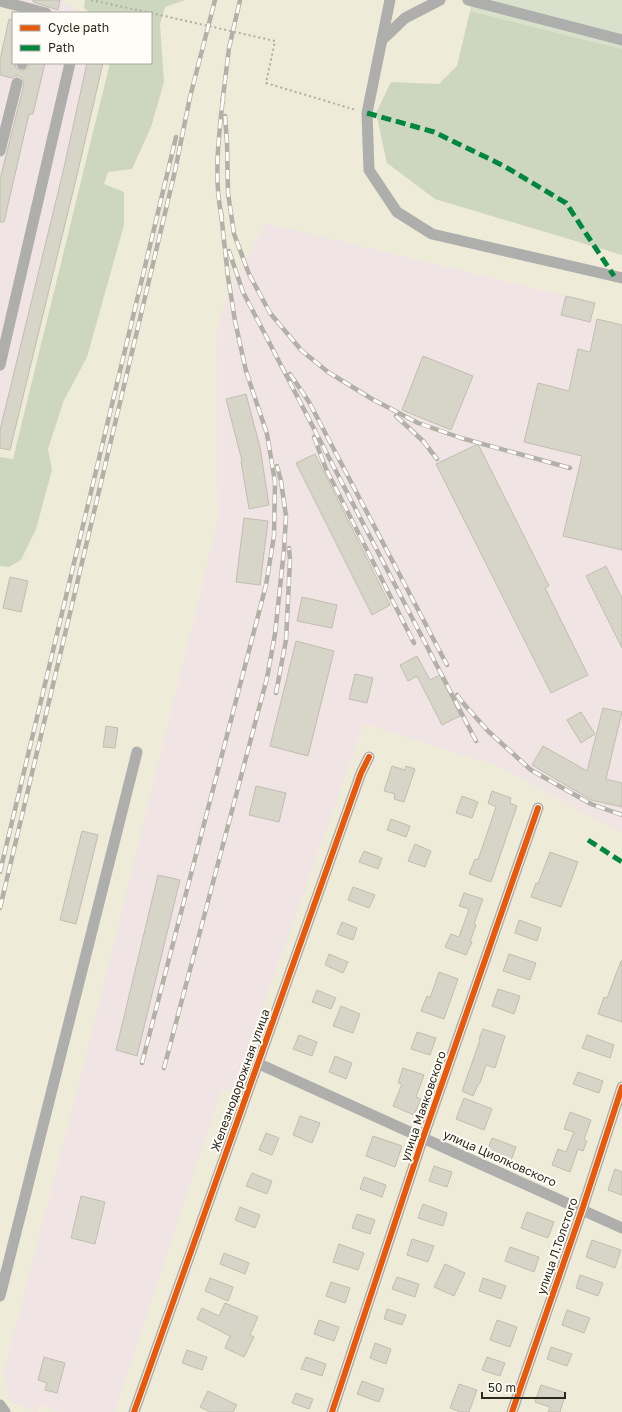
<svg xmlns="http://www.w3.org/2000/svg" width="622" height="1412" font-family="'Golos Text',sans-serif">
	<style>
		.industrial { fill: #f1e4e5 }
		.green { fill: #d9e0cb }
		.forest { fill: #cdd6bf }
		.building { fill: #d7d4c8; stroke: #c1beb0 }
		.lines { fill: none; stroke-linecap: round; stroke-linejoin: round }
		.path { stroke: #adada7; stroke-width: 2; stroke-dasharray: 2 3; stroke-linecap: butt }
		.minor { stroke: #aeafac; stroke-width: 11 }
		.rail-casing { stroke: #b2b0a7; stroke-width: 4.5 }
		.rail { stroke: #fffdf7; stroke-width: 3; stroke-dasharray: 9; stroke-linecap: butt }
		.quiet { stroke: #00873e; stroke-width: 5; stroke-dasharray: 10 5; stroke-linecap: butt }
		.cycleway-casing { stroke: #fffdf7; stroke-width: 8 }
		.cycleway { stroke: #e8590c; stroke-width: 6 }
		.labels { text-anchor: middle; dominant-baseline: central; stroke-width: 4; stroke-linejoin: round; paint-order: stroke }
		.street-label { font-size: 12px; fill: #2b281c; stroke: #fffdf7 }
	</style>
	<rect width="100%" height="100%" fill="#efebd9"/>
	<!-- industrial -->
	<g class="industrial">
		<polygon points="19,0 62,0 80,13 16,13"/>
		<polygon points="13,63 98,63 11,449 0,447 0,74"/>
		<polygon points="265,223 595,303 591,318 622,325 622,833 496,765 364,724 233,1090 221,1090 115,1412 61,1412 40,1405 37,1412 35,1412 11,1402 3,1375 84,1064 218,521 217,332 226,298"/>
	</g>
	<!-- green -->
	<polygon class="green" points="472,0 622,0 622,49 470,11"/>
	<!-- forest -->
	<g class="forest">
		<polygon points="85,0 185,0 165,7 160,24 164,82 151,127 132,169 108,172 104,184 124,192 124,225 87,357 64,400 48,449 52,470 36,529 21,560 9,567 0,566 0,457 13,459 110,63 151,63 151,13 90,13 84,8"/>
		<polygon points="470,11 622,49 622,255 435,199 387,163 376,113 391,82 439,84 457,66"/>
	</g>
	<!-- building -->
	<g class="building">
		<polygon points="33,0 60,0 58,10 33,2"/>
		<polygon points="9,19 13,20 13,63 15,63 16,68 22,71 28,68 29,63 45,63 33,114 29,114 4,222 0,222 0,179 24,84 22,78 19,76 15,76 12,78 0,75 0,60"/>
		<polygon points="87,63 103,63 77,175 10,450 0,448 0,430 63,172"/>
		<polygon points="566,296 595,303 590,322 561,315"/>
		<polygon points="597,319 622,325 622,550 563,536 582,456 524,442 538,383 569,391 578,349 590,352"/>
		<polygon points="423,356 473,376 451,430 402,410"/>
		<polygon points="246,394 260,447 269,505 249,509 241,461 242,461 226,399"/>
		<polygon points="478,444 549,586 545,588 588,675 551,693 436,464"/>
		<polygon points="315,454 390,605 372,615 296,463"/>
		<polygon points="244,518 268,521 260,585 236,582"/>
		<polygon points="606,566 622,598 622,648 586,576"/>
		<polygon points="10,577 28,581 21,612 3,608"/>
		<polygon points="302,597 337,605 332,628 297,621"/>
		<polygon points="296,641 334,651 308,756 270,746"/>
		<polygon points="417,656 430,680 440,675 460,716 442,725 417,676 408,681 400,665"/>
		<polygon points="355,674 373,678 367,703 349,699"/>
		<polygon points="603,708 622,712 606,779 622,783 622,807 591,800 532,765 543,746 587,771"/>
		<polygon points="581,712 595,734 581,743 567,720"/>
		<polygon points="106,726 118,728 115,748 103,747"/>
		<polygon points="392,766 405,770 406,766 415,769 404,802 394,799 395,794 384,791"/>
		<polygon points="256,786 286,793 279,822 249,815"/>
		<polygon points="492,791 511,798 510,803 517,806 491,882 469,874 475,859 478,860 496,807 488,803"/>
		<polygon points="462,796 478,802 472,818 456,813"/>
		<polygon points="391,819 410,826 406,837 387,830"/>
		<polygon points="82,831 98,835 76,924 60,920"/>
		<polygon points="415,844 431,851 425,867 408,861"/>
		<polygon points="364,851 382,858 378,869 359,862"/>
		<polygon points="550,852 578,862 561,907 531,897 536,883 538,884"/>
		<polygon points="158,875 180,880 137,1056 116,1050"/>
		<polygon points="353,887 375,895 369,908 348,900"/>
		<polygon points="464,893 483,899 474,924 476,925 470,942 472,942 466,955 445,947 451,934 459,937 469,909 459,906"/>
		<polygon points="519,920 541,928 537,941 515,933"/>
		<polygon points="342,922 357,928 353,940 337,934"/>
		<polygon points="329,954 348,962 343,973 325,965"/>
		<polygon points="509,954 536,963 530,980 503,971"/>
		<polygon points="621,961 622,961 622,1022 598,1014 604,997 607,998"/>
		<polygon points="439,972 458,979 444,1019 421,1011 427,996 430,998"/>
		<polygon points="498,989 520,996 514,1014 492,1006"/>
		<polygon points="317,990 336,998 331,1009 312,1002"/>
		<polygon points="341,1006 360,1014 353,1033 333,1026"/>
		<polygon points="483,1029 505,1036 495,1068 486,1065 480,1083 479,1083 473,1096 462,1091 480,1040 479,1039"/>
		<polygon points="417,1032 436,1038 430,1055 411,1049"/>
		<polygon points="299,1035 317,1042 312,1056 293,1049"/>
		<polygon points="587,1035 614,1045 610,1058 582,1048"/>
		<polygon points="335,1056 352,1063 346,1079 329,1072"/>
		<polygon points="403,1068 424,1075 416,1097 421,1099 414,1115 393,1106 402,1084 398,1083"/>
		<polygon points="578,1072 603,1081 599,1093 573,1084"/>
		<polygon points="464,1098 492,1109 484,1130 456,1119"/>
		<polygon points="570,1112 591,1120 584,1140 587,1141 583,1151 578,1149 570,1172 552,1165 558,1149 566,1152 574,1132 564,1129"/>
		<polygon points="300,1116 320,1123 312,1143 293,1135"/>
		<polygon points="266,1133 279,1138 272,1155 259,1150"/>
		<polygon points="373,1136 402,1146 395,1167 366,1156"/>
		<polygon points="492,1138 516,1147 509,1166 485,1157"/>
		<polygon points="434,1166 452,1172 447,1187 429,1181"/>
		<polygon points="615,1169 622,1172 622,1195 608,1190"/>
		<polygon points="252,1173 272,1181 267,1194 246,1186"/>
		<polygon points="364,1177 386,1185 382,1197 360,1189"/>
		<polygon points="81,1196 105,1202 95,1244 71,1238"/>
		<polygon points="423,1204 447,1213 443,1226 418,1218"/>
		<polygon points="240,1207 260,1215 255,1228 235,1220"/>
		<polygon points="527,1212 554,1222 548,1238 521,1228"/>
		<polygon points="357,1214 375,1220 370,1234 352,1228"/>
		<polygon points="412,1239 434,1246 428,1262 407,1255"/>
		<polygon points="592,1240 621,1250 615,1268 586,1257"/>
		<polygon points="339,1244 364,1253 358,1270 333,1262"/>
		<polygon points="510,1247 539,1257 534,1272 505,1261"/>
		<polygon points="224,1253 249,1263 245,1274 220,1264"/>
		<polygon points="445,1264 465,1273 454,1296 434,1287"/>
		<polygon points="580,1275 603,1283 598,1296 576,1288"/>
		<polygon points="397,1277 419,1284 415,1297 392,1289"/>
		<polygon points="210,1278 233,1287 228,1301 205,1291"/>
		<polygon points="483,1278 506,1286 501,1299 479,1291"/>
		<polygon points="331,1282 350,1288 345,1303 326,1296"/>
		<polygon points="225,1303 258,1317 250,1335 254,1337 244,1357 225,1348 230,1336 197,1319 202,1308 219,1316"/>
		<polygon points="387,1309 406,1315 402,1325 384,1319"/>
		<polygon points="567,1310 590,1318 584,1333 562,1325"/>
		<polygon points="319,1320 339,1327 334,1341 314,1334"/>
		<polygon points="497,1320 517,1327 510,1347 490,1340"/>
		<polygon points="375,1343 391,1349 386,1364 370,1358"/>
		<polygon points="551,1347 572,1354 567,1366 547,1359"/>
		<polygon points="187,1350 207,1357 202,1370 182,1363"/>
		<polygon points="44,1357 65,1363 57,1393 45,1390 47,1383 38,1380"/>
		<polygon points="306,1357 326,1364 322,1376 301,1369"/>
		<polygon points="487,1357 505,1363 500,1376 482,1370"/>
		<polygon points="362,1381 384,1389 379,1402 357,1394"/>
		<polygon points="459,1384 477,1390 469,1412 460,1412 450,1408"/>
		<polygon points="541,1385 566,1393 560,1412 548,1412 550,1407 535,1402"/>
		<polygon points="208,1391 237,1405 233,1412 210,1412 200,1407"/>
		<polygon points="296,1393 313,1399 309,1409 292,1403"/>
	</g>
	<g class="lines">
		<!-- path -->
		<g class="path">
			<polyline points="91,0 151,13"/>
			<polyline points="151,13 275,41 266,83 356,110"/>
		</g>
		<!-- minor -->
		<g class="minor">
			<polyline points="390,0 367,113 369,170 397,212 432,234 622,278"/>
			<polyline points="468,0 622,40"/>
			<polyline points="0,1 46,13"/>
			<polyline points="382,40 405,18 440,0"/>
			<polyline points="22,64 22,63"/>
			<polyline points="0,151 17,83"/>
			<polyline points="0,365 70,63"/>
			<polyline points="257,1063 622,1228"/>
			<polyline points="0,1296 137,752"/>
			<polyline points="0,1405 5,1412"/>
			<polyline points="134,1412 361,773 369,757"/>
			<polyline points="332,1412 423,1138 538,808"/>
			<polyline points="512,1412 582,1210 622,1087"/>
		</g>
		<defs>
			<g id="rail">
				<polyline points="223,102 223,97 229,48 240,0"/>
				<polyline points="225,116 227,143 228,193 234,234 249,274 270,313 302,351 328,372 372,399 418,423 461,438 570,468"/>
				<path d="M222,218C213,179 219,136 223,97"/>
				<polyline points="229,251 243,292 476,741"/>
				<polyline points="290,374 309,402 447,665"/>
				<polyline points="396,416 423,441 437,459"/>
				<polyline points="314,437 326,469 414,643"/>
				<polyline points="276,693 286,640 290,560 289,548"/>
				<polyline points="457,695 463,703 488,731 531,770 591,804 622,815"/>
				<polyline points="0,872 176,137"/>
				<polyline points="0,908 175,171 190,97 215,0"/>
				<polyline points="142,1063 266,585 274,536 275,482 267,434 246,371 235,321 228,277 221,213"/>
				<polyline points="164,1068 267,678 275,634 284,550 286,516 281,481 277,466"/>
			</g>
		</defs>
		<!-- rail casing -->
		<use href="#rail" class="rail-casing"/>
		<!-- rail -->
		<use href="#rail" class="rail"/>
		<!-- quiet -->
		<g class="quiet">
			<polyline points="367,113 434,132 504,166 566,203 614,276"/>
			<polyline points="588,840 622,862"/>
		</g>
		<defs>
			<g id="cycleway">
				<polyline points="134,1412 361,773 369,757"/>
				<polyline points="332,1412 423,1138 538,808"/>
				<polyline points="512,1412 582,1210 622,1087"/>
			</g>
		</defs>
		<!-- cycleway casing -->
		<use href="#cycleway" class="cycleway-casing"/>
		<!-- cycleway -->
		<use href="#cycleway" class="cycleway"/>
	</g>
	<g class="labels">
		<!-- street labels -->
		<g class="street-label">
			<text transform="translate(240 1080) rotate(-70)">Железнодорожная улица</text>
			<text transform="translate(423 1106) rotate(-71)">улица Маяковского</text>
			<text transform="translate(500 1158) rotate(24)">улица Циолковского</text>
			<text transform="translate(557 1246) rotate(-71)">улица Л.Толстого</text>
		</g>
	</g>
	<!-- legend -->
	<rect x="12" y="12" width="140" height="52" fill="#fffdf7" stroke="#aaa89f"/>
	<rect x="20" y="25" width="20" height="6" fill="#e8590c" stroke="#aaa89f"/>
	<text x="48" y="32" font-size="12" fill="#2b281c">Cycle path</text>
	<rect x="20" y="45" width="20" height="6" fill="#00873e" stroke="#aaa89f"/>
	<text x="48" y="52" font-size="12" fill="#2b281c">Path</text>
	<!-- scale -->
	<path d="M482 1392v6h83v-6" fill="none" stroke="#2b281c" stroke-width="2"/>
	<text x="488" y="1392" font-size="12" fill="#2b281c" stroke="#fffdf7" stroke-width="3" paint-order="stroke">50 m</text>
</svg>
